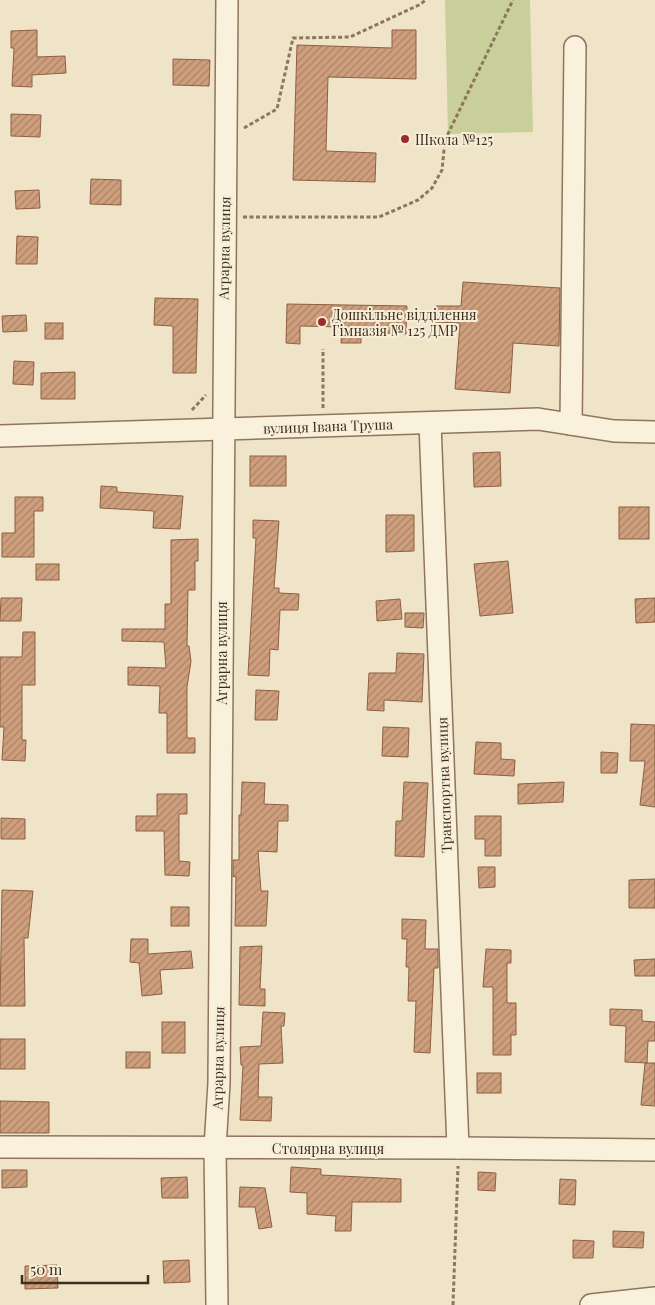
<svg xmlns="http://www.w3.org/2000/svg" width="655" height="1305" font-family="'Playfair Display',serif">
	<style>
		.garden { fill: #c9cf9b }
		.building { fill: url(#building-hatch); stroke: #8d5f41 }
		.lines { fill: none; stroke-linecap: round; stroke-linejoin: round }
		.minor-casing { stroke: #8d765c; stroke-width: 24 }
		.path { stroke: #8d765c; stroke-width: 3; stroke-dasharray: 4 2.5; stroke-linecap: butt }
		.minor { stroke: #faf1dc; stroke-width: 21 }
		.poi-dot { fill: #9e2a2b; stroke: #f7eed8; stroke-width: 2 }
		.labels { text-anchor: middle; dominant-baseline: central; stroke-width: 4; stroke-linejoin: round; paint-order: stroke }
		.poi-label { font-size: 14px; fill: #3d2e20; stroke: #f7eed8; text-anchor: start }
		.street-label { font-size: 14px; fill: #3d2e20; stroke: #f7eed8 }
	</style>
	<defs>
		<pattern id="building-hatch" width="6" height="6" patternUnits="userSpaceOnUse" patternTransform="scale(1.25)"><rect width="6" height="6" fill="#cf9f7d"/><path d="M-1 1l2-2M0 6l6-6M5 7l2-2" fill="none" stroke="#a98266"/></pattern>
	</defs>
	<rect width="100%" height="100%" fill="#f0e4c8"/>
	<!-- garden -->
	<polygon class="garden" points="445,0 530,0 533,132 448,134"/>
	<!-- building -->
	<g class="building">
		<polygon points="37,30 37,57 65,56 66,73 32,75 32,87 12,86 14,48 11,48 11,31"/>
		<polygon points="392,30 416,30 416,79 328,77 326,151 376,153 375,182 293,180 297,45 392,48"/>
		<polygon points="173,59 210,60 209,86 173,85"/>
		<polygon points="11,114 41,115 40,137 11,136"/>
		<polygon points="91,179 121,180 121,205 90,204"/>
		<polygon points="39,190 40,208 16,209 15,191"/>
		<polygon points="17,236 38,237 37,264 16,264"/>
		<polygon points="463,282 560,288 559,346 513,343 510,393 455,389 460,323 435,322 436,306 461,306"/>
		<polygon points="155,298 198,299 196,373 173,373 173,326 154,325"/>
		<polygon points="287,304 407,306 406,334 361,332 361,343 341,343 342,327 300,326 300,344 286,343"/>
		<polygon points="26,315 27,331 3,332 2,316"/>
		<rect x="45" y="323" width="18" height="16"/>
		<polygon points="14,361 34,362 33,385 13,384"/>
		<polygon points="75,372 75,399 41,399 41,373"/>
		<polygon points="500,452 501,486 474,487 473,453"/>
		<rect x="250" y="456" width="36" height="30"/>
		<polygon points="101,486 117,487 117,492 183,496 180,529 153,528 154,511 100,508"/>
		<polygon points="15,497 43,497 43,511 34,511 34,557 2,557 2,533 15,533"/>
		<rect x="619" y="507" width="30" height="32"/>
		<polygon points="386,515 414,515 414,551 386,552"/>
		<polygon points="253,520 279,521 274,588 279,588 279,593 299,594 298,610 280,610 278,650 270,649 269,676 248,675 256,538 253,538"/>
		<polygon points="198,539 198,561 195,561 195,590 188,590 187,646 189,646 191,661 187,687 187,738 195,738 195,753 167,753 167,713 159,713 160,686 128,685 128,667 166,668 164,642 122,641 122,629 165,629 165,604 171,604 171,540"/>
		<polygon points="508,561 513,613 480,616 474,564"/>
		<rect x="36" y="564" width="23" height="16"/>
		<polygon points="1,598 22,598 21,621 0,621"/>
		<polygon points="655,598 655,622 636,623 635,599"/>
		<polygon points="400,599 402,619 377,621 376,601"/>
		<polygon points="405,613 424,613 423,628 405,627"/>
		<polygon points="23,632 35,632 35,685 22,685 22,740 26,740 25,761 2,760 4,727 0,727 0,657 22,657"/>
		<polygon points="397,653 424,654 422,702 384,700 384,711 367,710 369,673 396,673"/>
		<polygon points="256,690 279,691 277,720 255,720"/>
		<polygon points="631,724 655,725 655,807 640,805 645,761 630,761"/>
		<polygon points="383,727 409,728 408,757 382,756"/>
		<polygon points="476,742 501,743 501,759 515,760 514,776 474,774"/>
		<polygon points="601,752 618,753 617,773 601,773"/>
		<polygon points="242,782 265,783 264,804 288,805 288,821 278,821 277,852 258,851 261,891 268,891 266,926 235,926 236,876 233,877 233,860 239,860 239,815 241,815"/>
		<polygon points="404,782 428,783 424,857 395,856 396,821 402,821"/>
		<polygon points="564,782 563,802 518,804 518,784"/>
		<polygon points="157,794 187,794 187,814 179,814 179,861 190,862 189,876 165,875 164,831 136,831 136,816 157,816"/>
		<polygon points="475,816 501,816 501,856 485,856 485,839 475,839"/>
		<polygon points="1,818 25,819 25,839 1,839"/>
		<polygon points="478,867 495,867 495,887 479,888"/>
		<polygon points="655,879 655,908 629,908 629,880"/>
		<polygon points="2,890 33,891 28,938 24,938 25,1006 0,1006"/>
		<rect x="171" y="907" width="18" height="19"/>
		<polygon points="402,919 426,920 425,949 438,949 438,968 434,968 430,1053 414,1052 416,1001 408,1001 409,967 406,967 407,939 402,939"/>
		<polygon points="131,939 148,939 148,954 191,951 193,968 160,970 162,994 142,996 139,963 130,962"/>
		<polygon points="262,946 260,989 265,989 265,1006 239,1005 240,947"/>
		<polygon points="486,949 511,950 511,963 507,963 507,1003 516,1003 516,1035 511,1035 511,1055 493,1055 493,987 483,987"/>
		<polygon points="655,959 655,976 635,976 634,960"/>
		<polygon points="610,1009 642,1010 642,1021 655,1022 655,1041 648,1041 647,1063 625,1062 626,1026 610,1025"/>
		<polygon points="263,1012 285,1013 284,1026 281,1026 283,1063 259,1064 258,1097 272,1097 271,1121 240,1120 243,1065 241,1065 240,1047 261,1046"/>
		<rect x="162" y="1022" width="23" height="31"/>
		<rect x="0" y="1039" width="25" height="30"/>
		<rect x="126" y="1052" width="24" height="16"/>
		<polygon points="645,1063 655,1063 655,1106 641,1105"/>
		<rect x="477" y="1073" width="24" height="20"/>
		<polygon points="0,1101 49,1102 49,1133 0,1133"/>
		<polygon points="291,1167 321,1169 321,1175 401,1179 401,1202 352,1202 351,1231 335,1231 336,1216 307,1214 307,1193 290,1192"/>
		<polygon points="2,1170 27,1170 27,1187 2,1188"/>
		<polygon points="478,1172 496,1173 495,1191 478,1190"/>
		<polygon points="187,1177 188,1198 162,1198 161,1178"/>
		<polygon points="560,1179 576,1180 575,1205 559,1204"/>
		<polygon points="240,1187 265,1188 272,1227 259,1229 255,1207 239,1207"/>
		<polygon points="613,1231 644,1232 643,1248 613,1247"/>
		<polygon points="573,1240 594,1241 593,1258 573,1258"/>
		<polygon points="189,1260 190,1282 164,1283 163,1261"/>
		<polygon points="57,1265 58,1288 25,1289 25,1266"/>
	</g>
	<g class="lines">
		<defs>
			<g id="minor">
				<polyline points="430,423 458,1148"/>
				<polyline points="571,424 575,47"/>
				<polyline points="0,436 538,419 614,431 655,432"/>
				<polyline points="0,1147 458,1148 655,1150"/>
				<polyline points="217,1305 215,1148 219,1083 227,0"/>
				<polyline points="591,1305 655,1298"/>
			</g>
		</defs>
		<!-- minor casing -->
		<use href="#minor" class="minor-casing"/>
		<!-- path -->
		<g class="path">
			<polyline points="244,128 277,109 293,38 350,37 419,5 426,0"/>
			<polyline points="243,217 379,217 418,200 432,188 442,170 445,140 513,0"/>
			<polyline points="323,408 323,349"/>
			<polyline points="192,410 206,395"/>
			<polyline points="453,1305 458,1166"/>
		</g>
		<!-- minor -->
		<use href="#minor" class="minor"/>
	</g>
	<!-- markers -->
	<g class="poi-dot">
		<circle cx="405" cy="139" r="5"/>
		<circle cx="322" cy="322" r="5"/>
	</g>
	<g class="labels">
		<!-- poi labels -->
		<g class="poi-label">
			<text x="415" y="139">Школа №125</text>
			<text x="332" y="314">Дошкільне відділення<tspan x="332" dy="16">Гімназія № 125 ДМР</tspan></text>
		</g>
		<!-- street labels -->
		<g class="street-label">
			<text transform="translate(224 248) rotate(-89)">Аграрна вулиця</text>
			<text transform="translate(328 426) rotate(-2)">вулиця Івана Труша</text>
			<text transform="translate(221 653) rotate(-90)">Аграрна вулиця</text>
			<text transform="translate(444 785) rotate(-92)">Транспортна вулиця</text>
			<text transform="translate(218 1058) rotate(-89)">Аграрна вулиця</text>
			<text x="328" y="1148">Столярна вулиця</text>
		</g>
	</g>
	<!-- scale -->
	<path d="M22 1275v8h126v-8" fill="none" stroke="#3d2e20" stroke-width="2.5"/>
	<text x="30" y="1275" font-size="15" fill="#3d2e20" stroke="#f7eed8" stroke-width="4" paint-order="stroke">50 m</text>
</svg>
